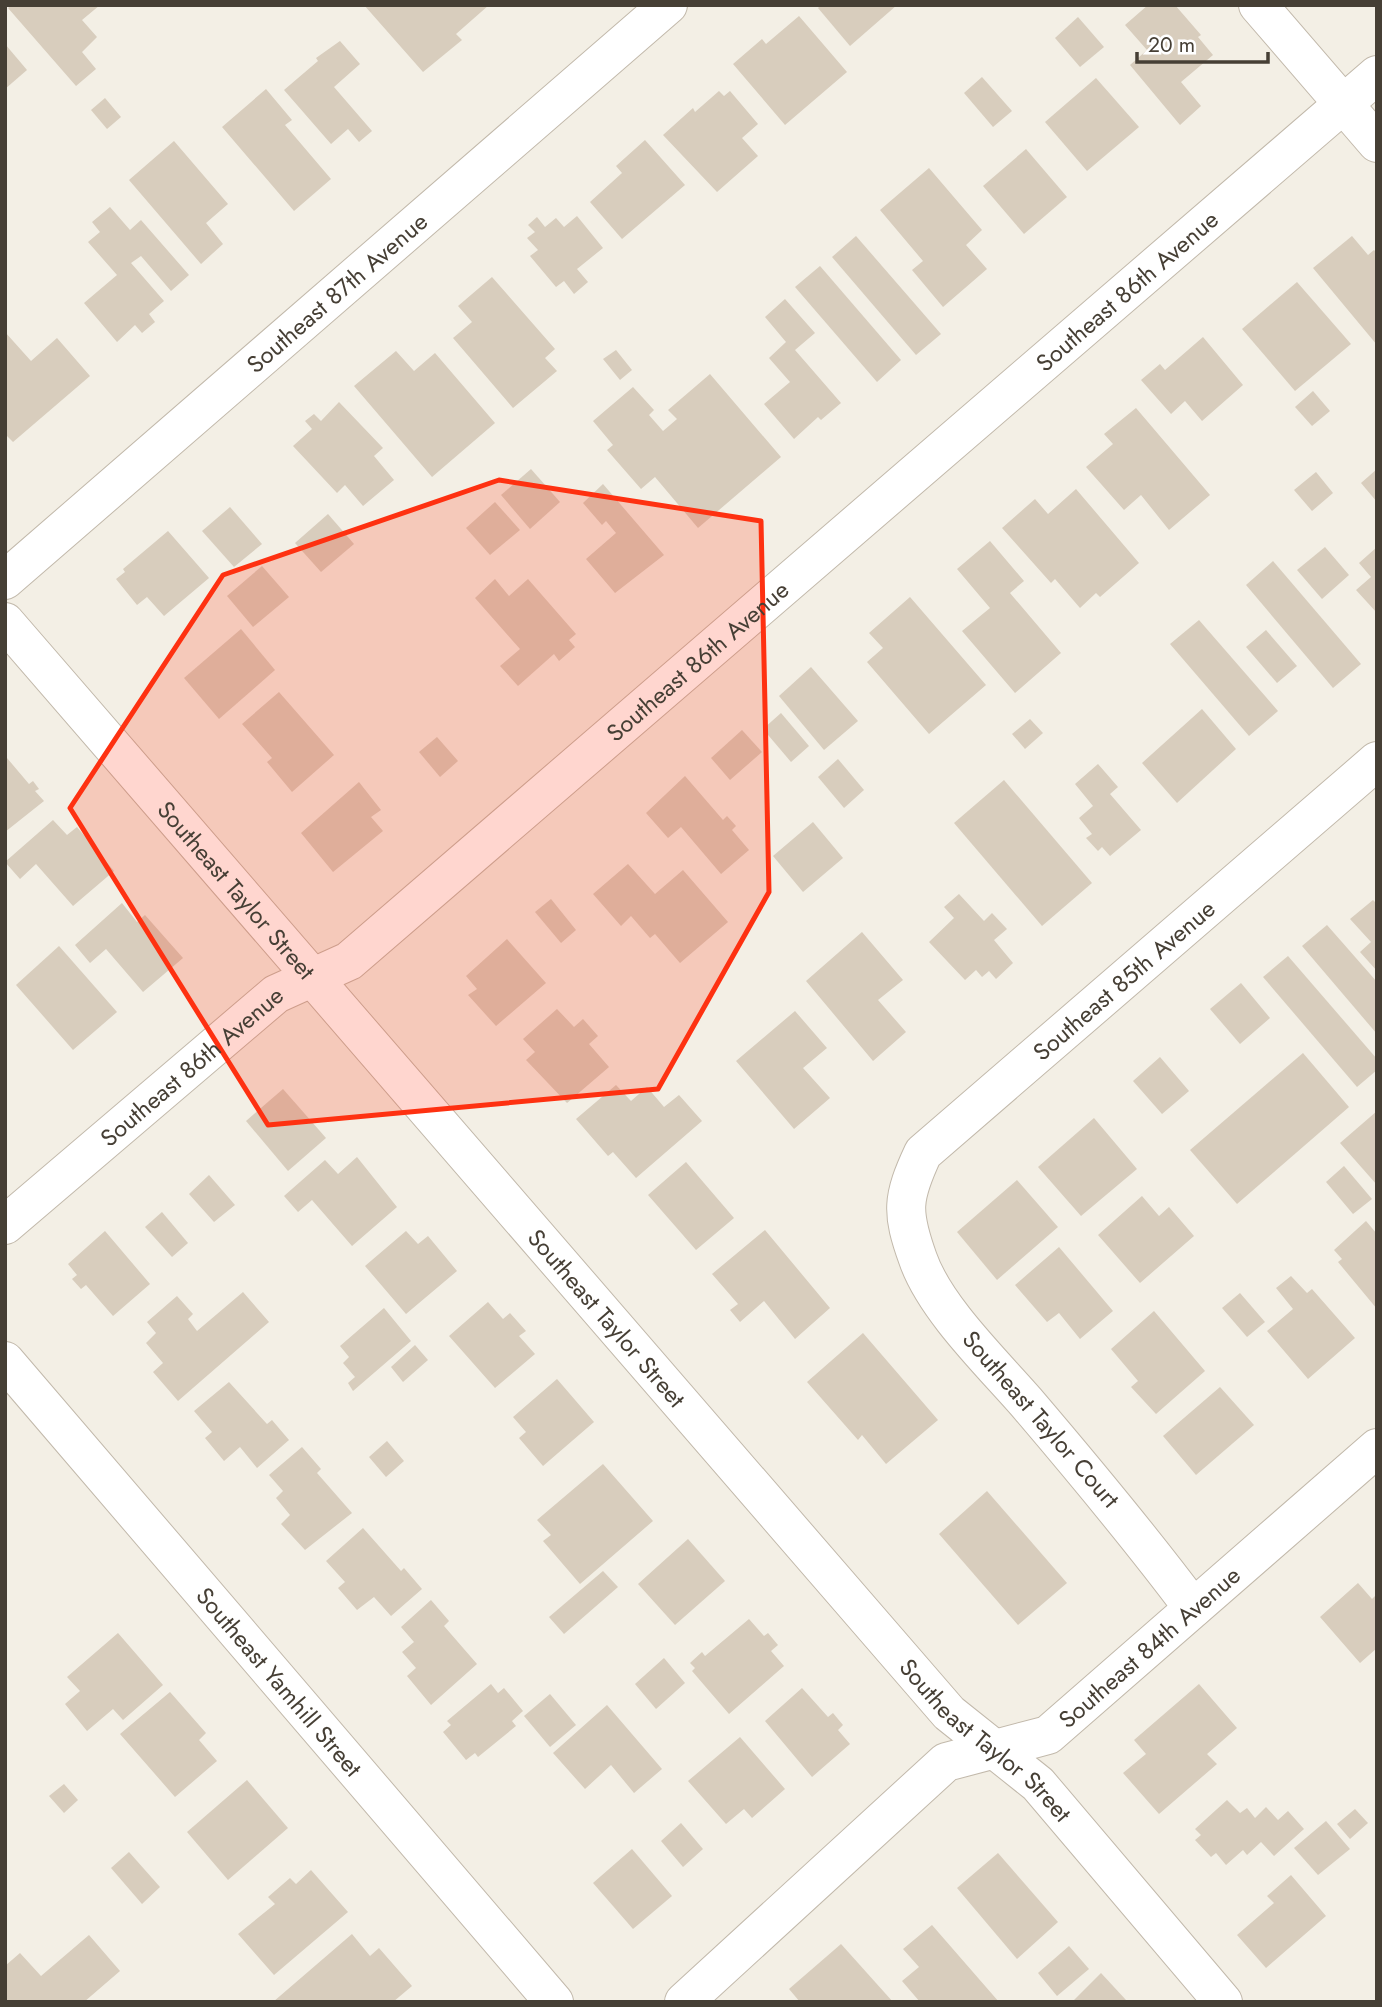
<svg xmlns="http://www.w3.org/2000/svg" width="1382" height="2007" font-family="Jost,sans-serif">
	<style>
		.building { fill: #d8cdbd }
		.lines { fill: none; stroke-linecap: round; stroke-linejoin: round }
		.street-casing { stroke: #c2b9ab; stroke-width: 40 }
		.street { stroke: #fff; stroke-width: 38 }
		.marked { fill: #fe3111; fill-opacity: 0.2; stroke: #fe3111; stroke-width: 5; stroke-linejoin: round }
		.labels { text-anchor: middle; dominant-baseline: central; stroke-width: 5; stroke-linejoin: round; paint-order: stroke }
		.street-label { font-size: 24px; fill: #463f35; stroke: #fff }
	</style>
	<rect width="100%" height="100%" fill="#f3efe5"/>
	<!-- building -->
	<g class="building">
		<polygon points="12,5 100,5 82,20 97,37 82,52 96,69 76,86 8,8"/>
		<polygon points="364,5 489,5 456,34 462,40 423,72"/>
		<polygon points="821,5 897,5 850,46 818,8"/>
		<polygon points="1148,5 1175,5 1201,35 1198,37 1213,55 1181,82 1201,106 1180,125 1130,65 1147,50 1125,25"/>
		<polygon points="799,16 847,72 785,125 733,64 762,39 766,44"/>
		<polygon points="1078,17 1104,47 1080,67 1055,38"/>
		<polygon points="340,41 360,64 334,87 372,131 359,142 348,129 331,144 284,90 318,61 316,58"/>
		<polygon points="5,44 27,70 5,89"/>
		<polygon points="982,77 1012,111 993,127 964,93"/>
		<polygon points="1096,78 1139,127 1087,171 1045,122"/>
		<polygon points="266,89 292,120 285,125 331,179 294,211 222,127"/>
		<polygon points="719,91 724,96 730,91 758,124 742,138 758,156 717,192 663,135 693,108 695,112"/>
		<polygon points="105,98 121,117 107,129 91,110"/>
		<polygon points="645,140 685,185 622,239 590,202 622,173 616,166"/>
		<polygon points="174,141 228,204 206,223 223,244 201,264 129,180"/>
		<polygon points="1026,149 1067,197 1024,234 983,186"/>
		<polygon points="929,168 982,230 966,245 987,269 943,307 912,270 923,261 880,210"/>
		<polygon points="110,207 130,230 141,220 189,275 171,291 141,256 131,263 164,301 149,314 155,322 142,333 135,325 117,342 84,303 117,275 88,242 100,232 92,222"/>
		<polygon points="577,216 603,248 577,269 588,282 574,294 564,281 556,287 530,256 538,250 527,238 535,232 528,225 537,217 545,227 556,218 564,227"/>
		<polygon points="856,236 941,334 916,355 832,257"/>
		<polygon points="1352,236 1368,255 1374,250 1377,253 1377,345 1313,268"/>
		<polygon points="820,266 901,360 877,382 795,287"/>
		<polygon points="492,277 555,349 545,358 557,371 513,408 453,338 472,322 458,306"/>
		<polygon points="1297,282 1351,344 1295,391 1242,329"/>
		<polygon points="785,299 815,333 795,350 841,403 821,420 818,417 794,439 764,404 790,382 769,358 786,342 765,317"/>
		<polygon points="5,332 31,361 57,338 90,376 13,442 5,434"/>
		<polygon points="1203,337 1243,385 1202,421 1185,401 1171,414 1141,380 1160,364 1165,370"/>
		<polygon points="616,350 632,370 620,380 603,359"/>
		<polygon points="396,351 414,371 435,353 495,423 432,477 354,386"/>
		<polygon points="710,374 781,457 698,528 655,477 641,489 607,450 613,445 593,421 633,387 654,410 649,415 663,431 677,419 668,410"/>
		<polygon points="1313,391 1330,411 1312,426 1295,407"/>
		<polygon points="339,402 383,448 374,456 394,480 363,506 345,485 337,493 293,446 312,429 305,421 314,414 321,421"/>
		<polygon points="1136,408 1210,495 1169,530 1141,495 1124,510 1086,467 1113,444 1104,434"/>
		<polygon points="531,469 560,502 530,529 501,495"/>
		<polygon points="1377,469 1377,502 1361,483"/>
		<polygon points="1316,472 1333,493 1312,511 1294,490"/>
		<polygon points="603,484 664,555 615,593 586,559 616,533 606,521 602,525 583,503"/>
		<polygon points="1076,489 1139,563 1100,597 1096,593 1080,608 1055,579 1051,583 1002,528 1035,499 1048,514"/>
		<polygon points="495,502 520,530 490,555 466,528"/>
		<polygon points="230,507 262,544 234,567 202,531"/>
		<polygon points="328,514 354,544 321,572 295,543"/>
		<polygon points="168,531 209,578 164,616 147,597 137,605 116,579 125,572 123,569"/>
		<polygon points="990,541 1024,581 1010,593 1061,653 1015,693 962,631 990,608 957,569"/>
		<polygon points="1325,547 1349,575 1322,599 1297,570"/>
		<polygon points="1377,547 1377,613 1356,590 1371,577 1359,563"/>
		<polygon points="1273,561 1361,664 1333,688 1246,585"/>
		<polygon points="262,566 289,597 253,627 227,596"/>
		<polygon points="495,579 509,596 528,579 576,634 569,640 575,647 559,661 554,654 518,686 500,666 520,649 475,598"/>
		<polygon points="910,597 986,685 929,734 867,662 883,648 869,633"/>
		<polygon points="1199,620 1278,711 1249,736 1170,644"/>
		<polygon points="241,629 275,670 219,719 184,678"/>
		<polygon points="1266,630 1297,666 1277,683 1246,647"/>
		<polygon points="811,667 858,721 824,750 779,696"/>
		<polygon points="279,692 334,755 292,792 267,762 272,758 242,724"/>
		<polygon points="1202,709 1236,749 1177,803 1142,763"/>
		<polygon points="781,713 809,746 791,762 763,729"/>
		<polygon points="1030,719 1043,733 1025,749 1012,734"/>
		<polygon points="742,730 762,752 730,780 711,758"/>
		<polygon points="437,737 458,761 440,777 419,752"/>
		<polygon points="7,758 29,784 33,781 39,789 35,791 44,801 5,832"/>
		<polygon points="838,759 864,790 844,808 818,777"/>
		<polygon points="1098,764 1118,787 1110,794 1141,830 1110,856 1102,847 1098,851 1086,838 1092,834 1079,818 1093,806 1075,784"/>
		<polygon points="685,776 723,820 727,816 736,826 732,830 749,850 721,874 681,827 668,838 646,813"/>
		<polygon points="1004,780 1092,883 1042,926 954,823"/>
		<polygon points="359,782 381,810 371,817 383,831 333,872 301,833"/>
		<polygon points="53,820 67,835 77,827 114,871 73,906 36,864 20,879 5,862"/>
		<polygon points="813,822 843,858 803,892 773,856"/>
		<polygon points="628,864 655,894 683,870 728,922 680,963 655,934 650,938 631,916 621,926 593,894"/>
		<polygon points="959,894 984,921 992,913 1007,929 994,940 1013,963 996,979 989,971 982,977 976,970 965,980 929,942 954,918 944,907"/>
		<polygon points="551,899 576,930 561,943 535,912"/>
		<polygon points="1373,900 1377,904 1377,971 1360,952 1371,942 1350,919"/>
		<polygon points="122,903 137,922 145,915 183,958 143,992 106,949 90,963 75,945"/>
		<polygon points="1327,925 1377,982 1377,1034 1302,946"/>
		<polygon points="862,932 903,980 878,1000 906,1032 873,1061 806,981"/>
		<polygon points="507,939 546,983 496,1026 468,995 477,989 466,976"/>
		<polygon points="59,946 117,1012 73,1050 16,985"/>
		<polygon points="1288,956 1377,1059 1377,1070 1357,1087 1263,977"/>
		<polygon points="1241,983 1270,1018 1240,1044 1210,1009"/>
		<polygon points="557,1009 574,1027 583,1019 598,1036 589,1044 609,1067 567,1103 526,1060 535,1052 523,1039"/>
		<polygon points="795,1011 827,1048 803,1068 830,1098 794,1129 736,1061"/>
		<polygon points="1303,1053 1349,1107 1237,1204 1190,1150"/>
		<polygon points="1160,1057 1189,1091 1162,1114 1133,1081"/>
		<polygon points="616,1085 631,1101 647,1087 664,1107 679,1095 702,1121 636,1178 613,1152 608,1156 576,1119"/>
		<polygon points="283,1089 326,1138 288,1171 246,1121"/>
		<polygon points="1377,1111 1377,1185 1340,1143"/>
		<polygon points="1094,1118 1137,1169 1081,1216 1038,1167"/>
		<polygon points="357,1157 397,1207 352,1246 312,1200 298,1212 284,1196 325,1160 338,1174"/>
		<polygon points="686,1162 734,1218 696,1250 648,1195"/>
		<polygon points="1344,1166 1372,1199 1353,1214 1326,1182"/>
		<polygon points="209,1175 235,1205 214,1222 189,1194"/>
		<polygon points="1017,1180 1058,1227 997,1280 957,1232"/>
		<polygon points="1142,1196 1159,1216 1169,1207 1194,1236 1140,1283 1098,1235"/>
		<polygon points="162,1212 188,1243 172,1257 145,1227"/>
		<polygon points="1366,1221 1377,1234 1377,1309 1338,1262 1342,1259 1334,1250"/>
		<polygon points="765,1230 830,1308 795,1339 764,1301 740,1322 730,1310 738,1304 712,1274"/>
		<polygon points="105,1231 150,1284 113,1316 86,1285 81,1289 72,1279 77,1275 68,1264"/>
		<polygon points="406,1231 418,1244 428,1236 457,1271 406,1314 365,1266"/>
		<polygon points="1059,1247 1113,1311 1080,1339 1059,1313 1047,1322 1015,1285"/>
		<polygon points="1291,1276 1307,1293 1312,1289 1355,1338 1308,1379 1267,1331 1293,1309 1276,1288"/>
		<polygon points="243,1292 269,1322 178,1401 153,1372 163,1363 146,1343 156,1333 147,1322 177,1296 193,1314 188,1319 197,1331"/>
		<polygon points="1240,1293 1265,1322 1247,1337 1222,1308"/>
		<polygon points="488,1302 503,1319 510,1313 526,1331 519,1336 535,1354 495,1388 449,1336"/>
		<polygon points="384,1308 411,1341 353,1391 348,1383 355,1377 343,1363 349,1357 340,1346"/>
		<polygon points="1154,1311 1205,1371 1156,1414 1131,1387 1138,1381 1111,1349"/>
		<polygon points="863,1333 938,1420 886,1464 862,1435 858,1440 807,1382"/>
		<polygon points="415,1345 428,1360 403,1382 391,1367"/>
		<polygon points="557,1379 594,1422 543,1466 519,1438 526,1432 513,1417"/>
		<polygon points="229,1382 267,1424 272,1420 289,1440 257,1468 240,1447 224,1461 205,1438 212,1432 194,1411"/>
		<polygon points="1220,1387 1254,1425 1196,1475 1163,1436"/>
		<polygon points="387,1441 404,1461 386,1477 369,1457"/>
		<polygon points="302,1447 321,1469 317,1473 352,1513 305,1550 281,1524 290,1515 276,1498 283,1491 269,1475"/>
		<polygon points="603,1464 653,1521 580,1584 543,1541 551,1535 537,1520"/>
		<polygon points="987,1491 1067,1583 1018,1625 939,1534"/>
		<polygon points="363,1528 401,1571 404,1568 422,1589 391,1616 374,1597 357,1610 338,1588 345,1582 326,1561"/>
		<polygon points="688,1539 725,1581 675,1625 638,1584"/>
		<polygon points="603,1571 618,1587 564,1634 549,1617"/>
		<polygon points="1358,1583 1372,1599 1377,1594 1377,1648 1360,1663 1320,1617"/>
		<polygon points="431,1600 449,1621 444,1626 477,1664 431,1705 407,1676 416,1668 402,1652 414,1642 401,1627"/>
		<polygon points="749,1619 764,1636 768,1633 778,1645 771,1651 784,1666 729,1714 692,1671 695,1668 690,1663 702,1652 705,1656"/>
		<polygon points="118,1633 163,1685 123,1720 113,1709 87,1731 65,1704 80,1691 67,1677"/>
		<polygon points="664,1658 685,1683 656,1709 635,1684"/>
		<polygon points="491,1684 498,1693 504,1688 523,1711 512,1721 516,1726 478,1757 475,1753 466,1760 443,1732 451,1725 447,1721"/>
		<polygon points="1199,1684 1237,1728 1207,1754 1217,1764 1159,1814 1123,1773 1146,1754 1134,1740"/>
		<polygon points="802,1688 828,1717 833,1713 843,1725 838,1730 850,1744 812,1777 765,1721"/>
		<polygon points="170,1692 206,1733 199,1740 217,1761 175,1797 120,1734"/>
		<polygon points="550,1694 576,1725 550,1747 524,1716"/>
		<polygon points="607,1705 662,1769 634,1793 611,1765 585,1789 553,1753"/>
		<polygon points="740,1737 785,1789 752,1818 744,1809 726,1824 688,1781"/>
		<polygon points="247,1780 288,1828 228,1880 187,1832"/>
		<polygon points="64,1784 78,1800 64,1813 49,1796"/>
		<polygon points="1227,1800 1240,1813 1247,1808 1255,1818 1266,1807 1278,1820 1288,1811 1304,1829 1274,1856 1261,1842 1247,1855 1243,1850 1226,1865 1216,1853 1211,1857 1195,1840 1201,1835 1195,1829"/>
		<polygon points="1355,1809 1368,1823 1350,1839 1337,1824"/>
		<polygon points="1326,1821 1350,1849 1318,1875 1294,1848"/>
		<polygon points="681,1823 703,1849 683,1867 661,1841"/>
		<polygon points="632,1849 672,1896 633,1929 593,1883"/>
		<polygon points="129,1852 160,1887 142,1904 111,1868"/>
		<polygon points="998,1853 1058,1922 1017,1959 957,1888"/>
		<polygon points="311,1870 348,1912 274,1975 238,1934 275,1904 268,1897 290,1878 296,1884"/>
		<polygon points="1291,1875 1326,1916 1266,1968 1237,1935 1274,1903 1267,1896"/>
		<polygon points="932,1925 999,2002 920,2002 902,1981 919,1967 903,1949"/>
		<polygon points="352,1934 370,1956 379,1948 412,1986 393,2002 273,2002"/>
		<polygon points="89,1935 120,1971 84,2002 5,2002 5,1966 20,1953 41,1976"/>
		<polygon points="841,1944 893,2002 800,2002 789,1989"/>
		<polygon points="1069,1946 1089,1969 1057,1996 1038,1973"/>
		<polygon points="1101,1973 1126,2000 1072,2002"/>
	</g>
	<g class="lines">
		<defs>
			<g id="street">
				<polyline points="1258,5 1377,143"/>
				<path id="s1" d="M5,580L668,5"/>
				<path id="s2" d="M5,622L949,1713L1038,1784L1223,2002"/>
				<path id="s3" d="M5,1225L276,994L349,961L1377,75"/>
				<path id="s4" d="M5,1361L554,2002"/>
				<path id="s5" d="M1193,1608C1140,1537 1084,1470 1026,1402C992,1363 935,1308 918,1259C901,1212 902,1198 923,1153L1377,761"/>
				<path id="s6" d="M684,2002L946,1762L1048,1735L1377,1448"/>
			</g>
		</defs>
		<!-- street casing -->
		<use href="#street" class="street-casing"/>
		<!-- street -->
		<use href="#street" class="street"/>
	</g>
	<!-- marked area -->
	<path class="marked" d="M499,480L761,521L769,892L658,1089L268,1125L70,808L223,575Z"/>
	<g class="labels">
		<!-- street labels -->
		<g class="street-label">
			<text stroke="none"><textPath href="#s3" startOffset="1463">Southeast 86th Avenue</textPath></text>
			<text stroke="none"><textPath href="#s1" startOffset="439">Southeast 87th Avenue</textPath></text>
			<text stroke="none"><textPath href="#s3" startOffset="896">Southeast 86th Avenue</textPath></text>
			<text stroke="none"><textPath href="#s2" startOffset="354">Southeast Taylor Street</textPath></text>
			<text stroke="none"><textPath href="#s5" startOffset="821">Southeast 85th Avenue</textPath></text>
			<text stroke="none"><textPath href="#s3" startOffset="245">Southeast 86th Avenue</textPath></text>
			<text stroke="none"><textPath href="#s2" startOffset="920">Southeast Taylor Street</textPath></text>
			<text transform="translate(1041 1419) rotate(49)">Southeast Taylor Court</text>
			<text stroke="none"><textPath href="#s6" startOffset="595">Southeast 84th Avenue</textPath></text>
			<text stroke="none"><textPath href="#s4" startOffset="422">Southeast Yamhill Street</textPath></text>
			<text stroke="none"><textPath href="#s2" startOffset="1488">Southeast Taylor Street</textPath></text>
		</g>
	</g>
	<!-- border -->
	<rect width="1382" height="2007" fill="none" stroke="#463f35" stroke-width="14"/>
	<!-- scale -->
	<path d="M1137 52v10h131v-10" fill="none" stroke="#463f35" stroke-width="3.5"/>
	<text x="1148" y="52" font-size="21" fill="#463f35" stroke="#ffffff" stroke-width="5" paint-order="stroke">20 m</text>
</svg>
